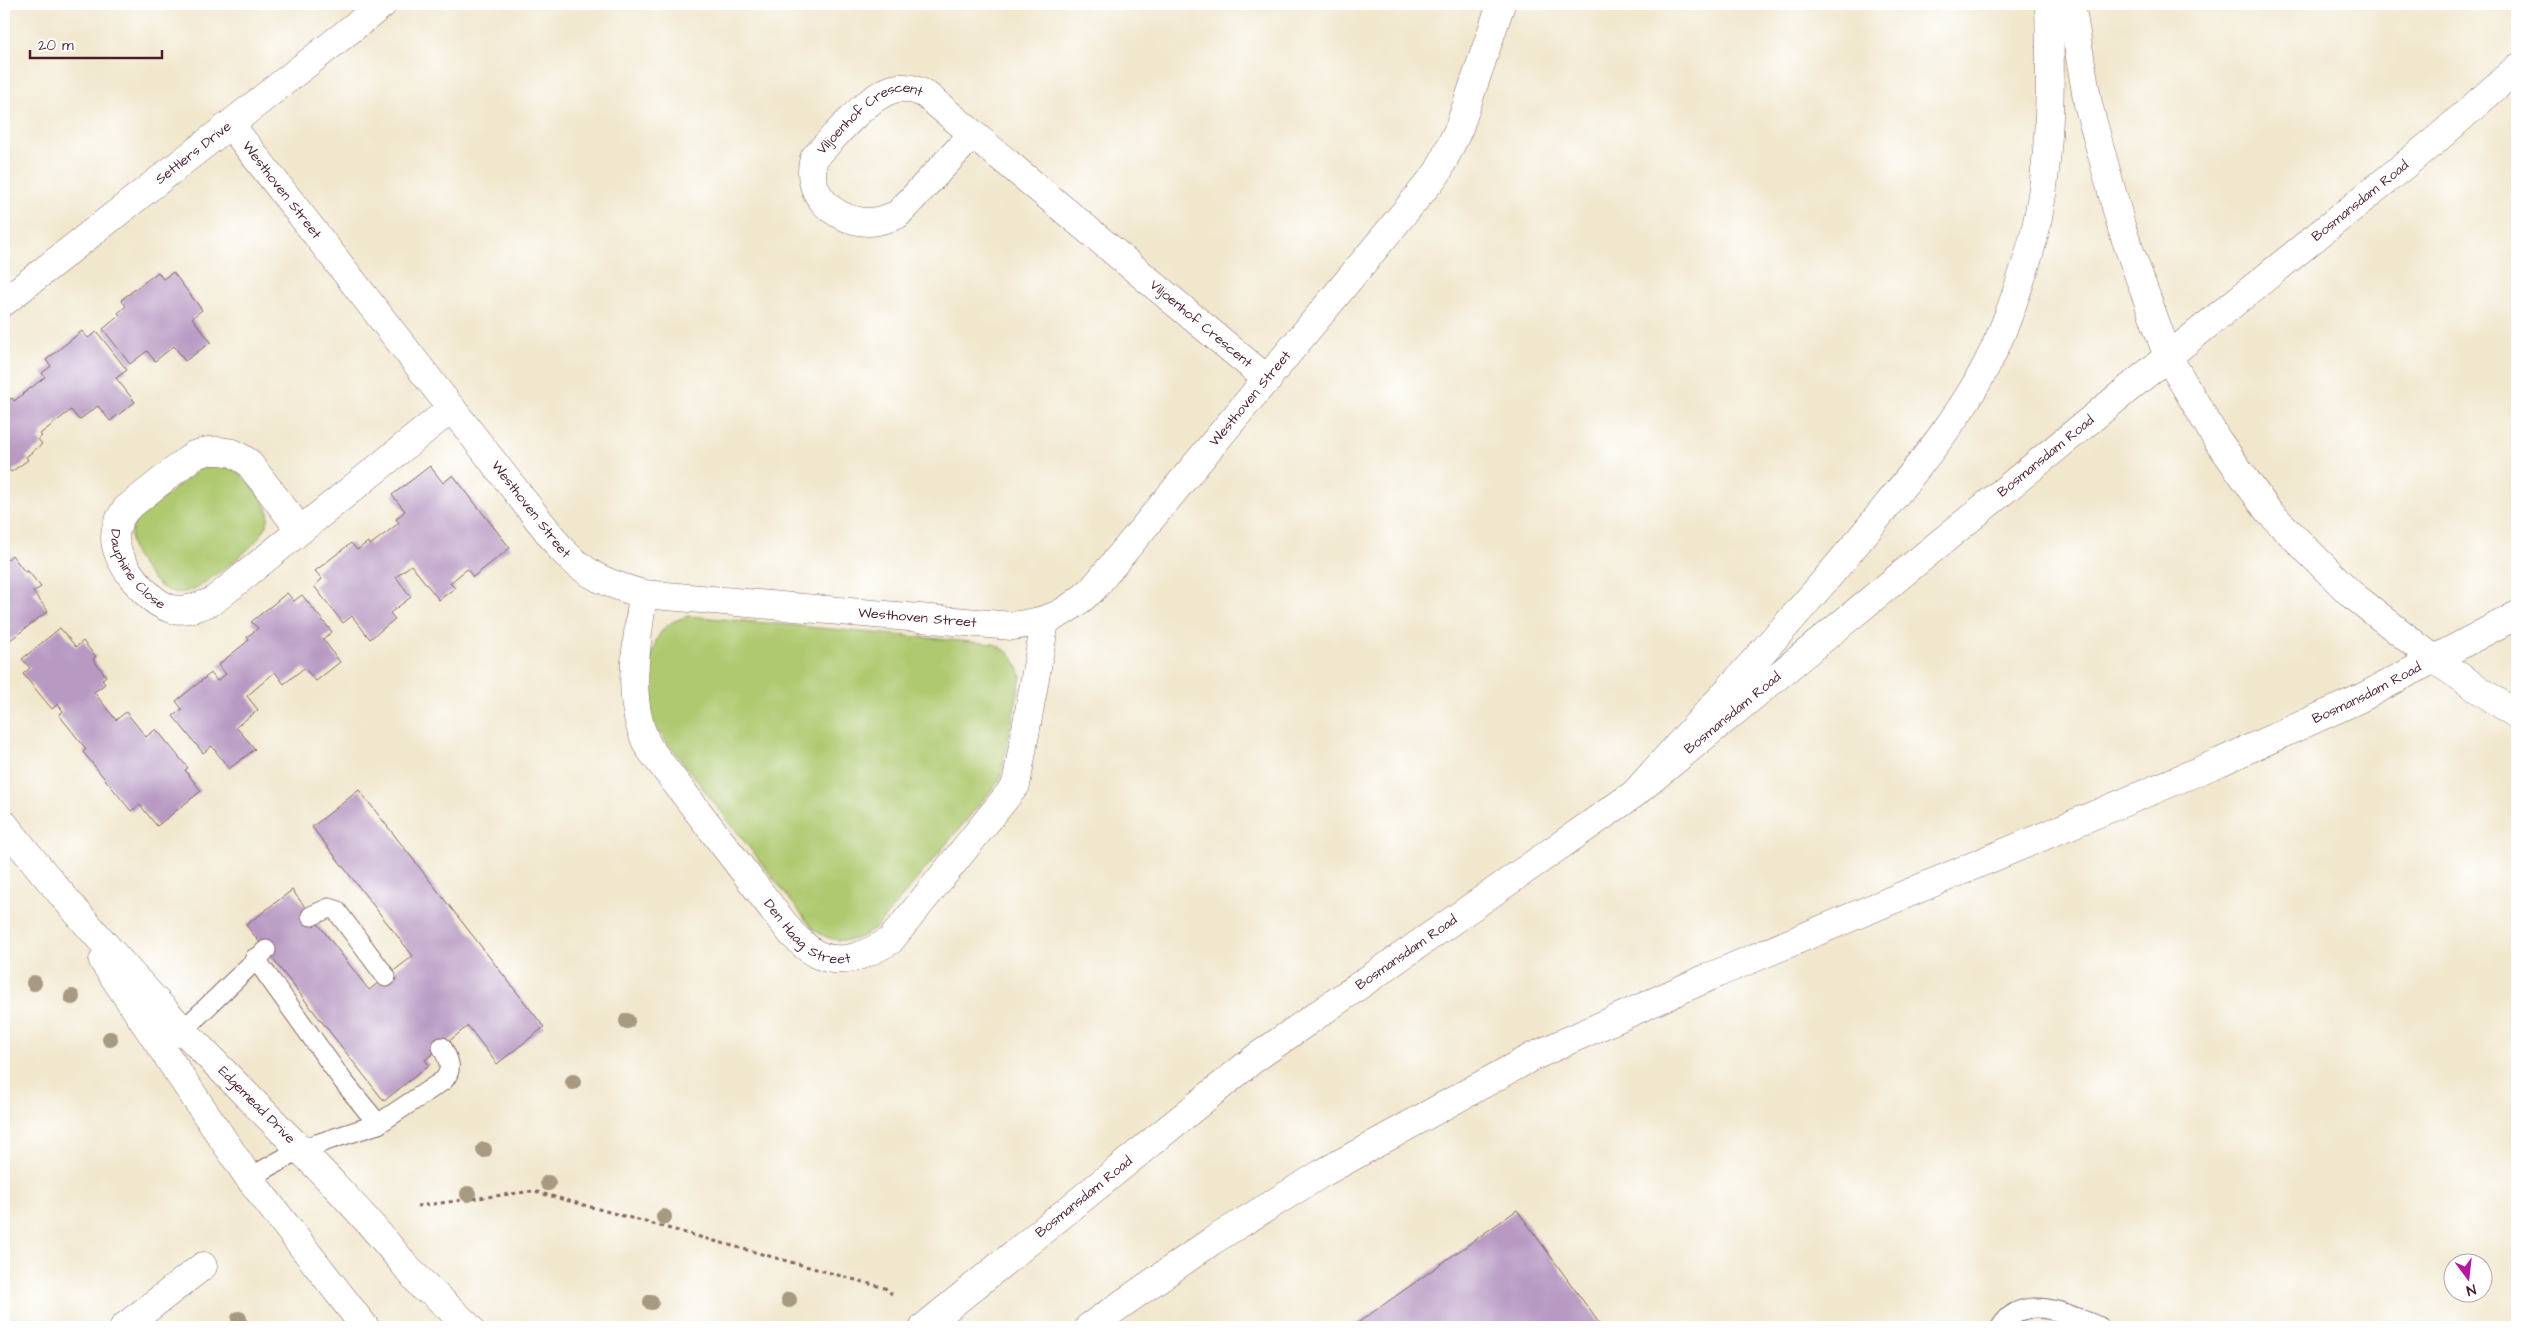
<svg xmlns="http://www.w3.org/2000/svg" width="2521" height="1331" font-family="'Architects Daughter',sans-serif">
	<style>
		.green { fill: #afc96f; stroke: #7c744d }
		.building { fill: #b799c2 }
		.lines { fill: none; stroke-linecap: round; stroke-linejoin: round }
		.service-casing { stroke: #846564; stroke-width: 21 }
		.minor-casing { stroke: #846564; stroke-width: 29 }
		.tertiary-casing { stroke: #846564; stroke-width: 29 }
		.primary-casing { stroke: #846564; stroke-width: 29 }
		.motorway-casing { stroke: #846564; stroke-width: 29 }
		.path { stroke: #846564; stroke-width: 3; stroke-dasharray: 4 4; stroke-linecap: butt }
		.service { stroke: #fff; stroke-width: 19 }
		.minor { stroke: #fff; stroke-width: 28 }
		.tertiary { stroke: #fff; stroke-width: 28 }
		.primary { stroke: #fff; stroke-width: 28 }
		.motorway { stroke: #fff; stroke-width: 28 }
		.tree { fill: #a89981 }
		.labels { text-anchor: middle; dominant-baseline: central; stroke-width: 4.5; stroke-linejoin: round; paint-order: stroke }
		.street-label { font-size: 14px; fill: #4a1f2b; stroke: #fff }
	</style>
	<rect width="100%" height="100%" fill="#fff"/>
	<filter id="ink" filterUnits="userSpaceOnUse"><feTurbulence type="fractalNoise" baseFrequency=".02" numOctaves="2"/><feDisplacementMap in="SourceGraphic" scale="10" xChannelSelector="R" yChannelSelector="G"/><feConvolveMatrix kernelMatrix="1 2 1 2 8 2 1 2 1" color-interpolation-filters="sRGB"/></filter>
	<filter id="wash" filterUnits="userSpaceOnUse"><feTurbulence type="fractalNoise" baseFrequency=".0096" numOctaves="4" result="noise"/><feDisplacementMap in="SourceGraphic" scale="20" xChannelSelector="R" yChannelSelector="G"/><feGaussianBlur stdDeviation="1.12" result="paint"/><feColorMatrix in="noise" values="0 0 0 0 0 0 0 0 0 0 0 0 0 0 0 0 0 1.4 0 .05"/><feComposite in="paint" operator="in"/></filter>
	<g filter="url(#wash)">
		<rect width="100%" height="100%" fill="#f1e7cd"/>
		<!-- green -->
		<g class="green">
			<path d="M209,464C230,463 238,471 251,486C257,494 266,501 268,512C274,539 217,573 197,588C171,599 160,589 144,568C131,552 126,537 137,518L199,470Z"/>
			<path d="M689,616L994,644C1010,651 1017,660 1021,677L1000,780L876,928C855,944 834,945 813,929L651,722C648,700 647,647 662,631C669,622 678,619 689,616Z"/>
		</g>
		<g id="blocks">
			<!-- building -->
			<g class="building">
				<polygon points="158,272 163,279 173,272 202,310 192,318 211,342 185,361 174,346 155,361 147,351 130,364 103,329 120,315 118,313 126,306 121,300"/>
				<polygon points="82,331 88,338 97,332 127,370 116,378 135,402 110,421 98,406 79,420 71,410 40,434 42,436 38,439 42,444 26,457 28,460 11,472 5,465 4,466 4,403 12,398 14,401 45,377 42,373 51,366 46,360"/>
				<polygon points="430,466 443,483 453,475 510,548 473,577 467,569 450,583 455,588 439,600 411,565 396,577 411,597 390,613 395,619 370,639 352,616 343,623 314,586 322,579 315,571 351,543 357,550 368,542 370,545 399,523 396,519 405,511 392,495"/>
				<polygon points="4,554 7,560 12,555 25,572 28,571 41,587 33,592 48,611 9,641 4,633"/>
				<polygon points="287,593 294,601 302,595 332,632 323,639 340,662 316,681 304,668 284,684 275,672 247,696 258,710 236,727 255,749 229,769 212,746 203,753 173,716 182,709 176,701 211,673 217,681 226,674 218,665 249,640 247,637 258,628 251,622"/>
				<polygon points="60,628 76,647 83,641 96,657 93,659 106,676 102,680 105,684 94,692 116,720 126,712 146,737 156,729 188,768 185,770 201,791 157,826 140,805 131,811 83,752 86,749 59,715 63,711 58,704 52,709 23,674 30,668 22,659"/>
				<polygon points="359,790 544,1027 497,1064 468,1026 425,1060 429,1065 384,1101 246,925 292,890 369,990 413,956 312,827"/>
				<polygon points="1517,1210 1602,1327 1352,1327"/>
			</g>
		</g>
	</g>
	<g filter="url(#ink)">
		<use href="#blocks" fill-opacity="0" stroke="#846564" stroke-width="1"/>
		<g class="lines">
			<defs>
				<g id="service">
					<polyline points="311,916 329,908 336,910 386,977"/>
					<polyline points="255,958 343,1081 378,1124"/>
					<polyline points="175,1038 266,950"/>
					<path d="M249,1178L301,1149L378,1124L444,1080C454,1068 448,1059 442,1047"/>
					<path d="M2001,1327C2023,1291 2069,1315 2100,1327"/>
				</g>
				<g id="minor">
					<path id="s1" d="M230,124L562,550C587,576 608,584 643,594L1012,626C1051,621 1063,615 1092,590L1438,172L1459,128L1501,4"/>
					<path id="s2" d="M973,134L897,215C887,218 877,223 867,222C833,220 804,193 814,158C834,138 870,91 899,88C908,87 916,90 925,94L1268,380"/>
					<path id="s3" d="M300,530L248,462L233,453L220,451H208L194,455L126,509C120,517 115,526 115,537C115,562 148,603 172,609C186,612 200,606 213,601L452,408"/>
					<path id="s4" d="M643,594C637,646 624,700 649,748L792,934C799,940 808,950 816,954C843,967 867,954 890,941L1016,785L1045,622"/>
					<polyline points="124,1327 203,1266"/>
				</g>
				<g id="tertiary">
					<path id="s5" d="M4,302L383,4"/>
					<path id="s6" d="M4,824C60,895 121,964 183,1030C265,1116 351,1194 423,1288"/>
					<polyline points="103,961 249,1178 365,1327"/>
				</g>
				<g id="primary">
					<polyline points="409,1270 469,1327"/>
					<path id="s7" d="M924,1327L1254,1059L1634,794L2123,393L2437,139L2517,68"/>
					<path id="s8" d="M1089,1327L1212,1241L1321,1174L1532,1057L1709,977L2220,762L2359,699L2517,615"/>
				</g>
				<g id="motorway">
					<polyline points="2071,4 2088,104 2122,229 2168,357 2216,438 2268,511 2350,593 2435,660 2517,715"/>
					<path d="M1634,794C1720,698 1809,604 1889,503C1921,463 1954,423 1979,379C2001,341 2016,296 2029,254C2052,178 2051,82 2049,4"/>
				</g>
			</defs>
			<!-- service casing -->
			<use href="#service" class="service-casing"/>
			<!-- minor casing -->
			<use href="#minor" class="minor-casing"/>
			<!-- tertiary casing -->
			<use href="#tertiary" class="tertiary-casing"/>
			<!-- primary casing -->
			<use href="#primary" class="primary-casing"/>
			<!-- motorway casing -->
			<use href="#motorway" class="motorway-casing"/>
			<!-- path -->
			<polyline class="path" points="417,1206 533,1191 885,1288 892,1294"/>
			<!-- service -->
			<use href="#service" class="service"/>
			<!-- minor -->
			<use href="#minor" class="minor"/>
			<!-- tertiary -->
			<use href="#tertiary" class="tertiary"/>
			<!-- primary -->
			<use href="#primary" class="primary"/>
			<!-- motorway -->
			<use href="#motorway" class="motorway"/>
		</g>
		<!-- trees -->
		<g class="tree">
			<circle cx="34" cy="983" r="8"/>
			<circle cx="72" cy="997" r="8"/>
			<circle cx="627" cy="1021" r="8"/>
			<circle cx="110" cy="1039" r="8"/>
			<circle cx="573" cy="1082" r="8"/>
			<circle cx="484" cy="1150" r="8"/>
			<circle cx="548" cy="1183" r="8"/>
			<circle cx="468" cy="1194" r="8"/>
			<circle cx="664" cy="1217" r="8"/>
			<circle cx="789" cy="1300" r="8"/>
			<circle cx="651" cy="1302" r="8"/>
			<circle cx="239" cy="1319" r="8"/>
		</g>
	</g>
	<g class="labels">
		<!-- street labels -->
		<g class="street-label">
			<text stroke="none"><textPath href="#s2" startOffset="310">Viljoenhof Crescent</textPath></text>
			<text stroke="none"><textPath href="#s5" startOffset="241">Settlers Drive</textPath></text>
			<text stroke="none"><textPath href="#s1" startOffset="84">Westhoven Street</textPath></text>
			<text stroke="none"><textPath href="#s7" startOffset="1826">Bosmansdam Road</textPath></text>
			<text stroke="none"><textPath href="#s2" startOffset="736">Viljoenhof Crescent</textPath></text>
			<text stroke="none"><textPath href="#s1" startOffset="1342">Westhoven Street</textPath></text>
			<text stroke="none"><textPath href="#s7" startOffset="1421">Bosmansdam Road</textPath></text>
			<text stroke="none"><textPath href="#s1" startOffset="489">Westhoven Street</textPath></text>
			<text stroke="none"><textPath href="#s3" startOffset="300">Dauphine Close</textPath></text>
			<text stroke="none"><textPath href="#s1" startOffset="909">Westhoven Street</textPath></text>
			<text stroke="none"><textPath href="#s8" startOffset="1430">Bosmansdam Road</textPath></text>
			<text stroke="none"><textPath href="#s7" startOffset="1016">Bosmansdam Road</textPath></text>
			<text stroke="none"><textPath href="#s4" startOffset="404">Den Haag Street</textPath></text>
			<text stroke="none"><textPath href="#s7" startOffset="611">Bosmansdam Road</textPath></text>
			<text stroke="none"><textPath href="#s6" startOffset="378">Edgemead Drive</textPath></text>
			<text stroke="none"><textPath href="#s7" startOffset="206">Bosmansdam Road</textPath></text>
		</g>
	</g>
	<!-- margin -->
	<rect width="2521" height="1331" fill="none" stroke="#fff" stroke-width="20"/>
	<!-- north arrow -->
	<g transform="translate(2468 1278) rotate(165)"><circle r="24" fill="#ffffff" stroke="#b7a5aa"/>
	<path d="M0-4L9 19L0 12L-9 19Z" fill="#b5179e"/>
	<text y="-8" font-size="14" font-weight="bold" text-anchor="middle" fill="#4a1f2b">N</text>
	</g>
	<!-- scale -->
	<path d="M30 50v8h132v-8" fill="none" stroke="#4a1f2b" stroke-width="2.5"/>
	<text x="38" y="50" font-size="15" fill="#4a1f2b" stroke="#ffffff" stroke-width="4" paint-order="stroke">20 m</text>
</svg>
